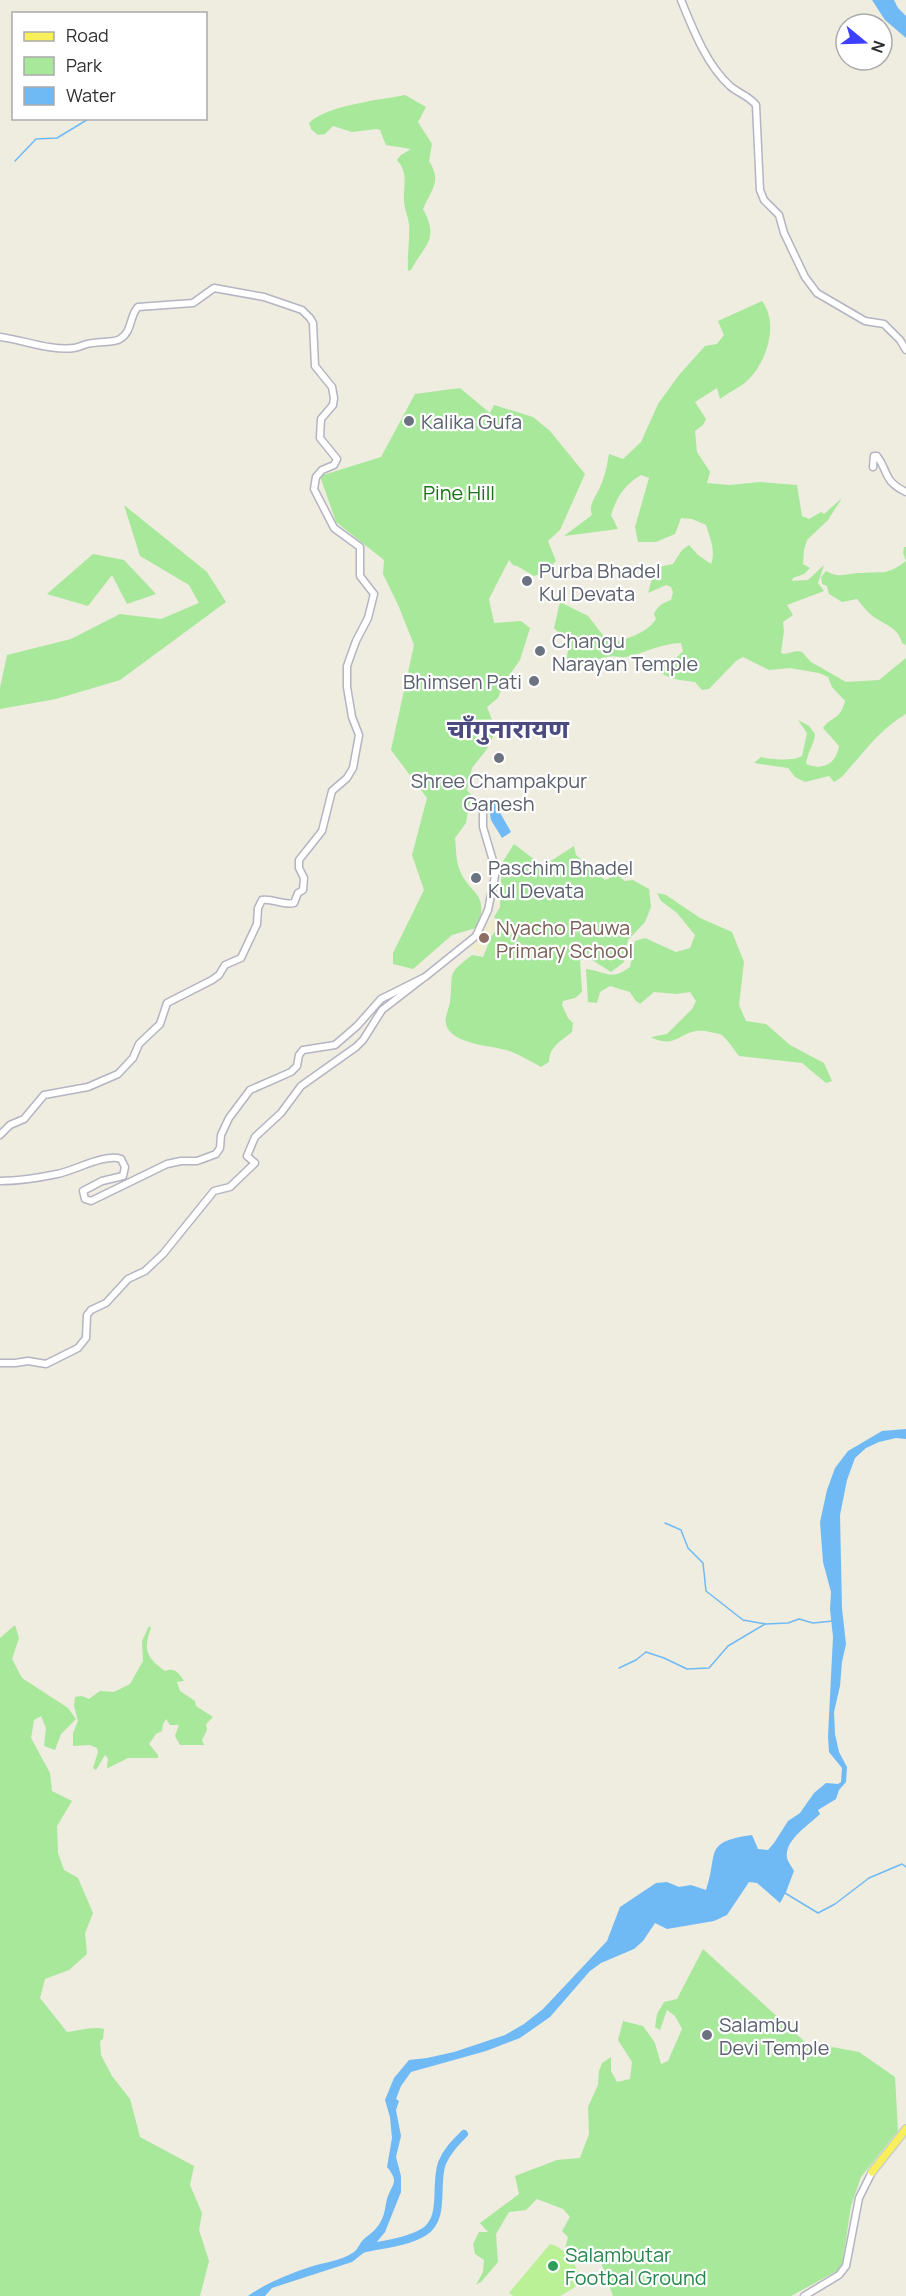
<svg xmlns="http://www.w3.org/2000/svg" width="906" height="2296" font-family="Manrope,'Noto Sans Devanagari',sans-serif">
	<style>
		.education { fill: #f1eccf }
		.green { fill: #a7e89b }
		.pitch { fill: #baf096 }
		.water { fill: #6fbaf5 }
		.lines { fill: none; stroke-linecap: round; stroke-linejoin: round }
		.stream { stroke: #6fbaf5; stroke-width: 1.5 }
		.river { stroke: #6fbaf5; stroke-width: 8 }
		.secondary-casing { stroke: #b4b4c2; stroke-width: 9 }
		.primary-casing { stroke: #cdcdcd; stroke-width: 10 }
		.secondary { stroke: #fff; stroke-width: 6 }
		.primary { stroke: #f8ef5c; stroke-width: 7 }
		.worship-dot { fill: #6b7280; stroke: #fff; stroke-width: 2 }
		.education-dot { fill: #8d6e63; stroke: #fff; stroke-width: 2 }
		.leisure-dot { fill: #2e9e5b; stroke: #fff; stroke-width: 2 }
		.labels { text-anchor: middle; dominant-baseline: central; stroke-width: 4.5; stroke-linejoin: round; paint-order: stroke }
		.worship-label { font-size: 20px; fill: #5b616d; stroke: #fff; text-anchor: start }
		.park-label { font-size: 20px; fill: #1a7117; stroke: #fff }
		.education-label { font-size: 20px; fill: #785e54; stroke: #fff; text-anchor: start }
		.leisure-label { font-size: 20px; fill: #27864d; stroke: #fff; text-anchor: start }
		.district-label { font-size: 26px; font-weight: bold; fill: #4b4b82; stroke: #fff }
	</style>
	<rect width="100%" height="100%" fill="#efece0"/>
	<!-- education -->
	<polygon class="education" points="492,918 498,923 480,956 471,947"/>
	<!-- green -->
	<g class="green">
		<path d="M405,95L426,107L418,122L432,144L429,161C442,182 432,188 423,209C440,240 424,245 411,270L408,271C407,255 410,239 409,224C408,216 404,208 404,200C403,184 409,174 397,160L401,155L411,149L386,145L380,130L377,129L352,132L333,126L325,134L318,135L311,129L309,123C327,105 380,100 405,95Z"/>
		<path d="M762,301C779,323 767,362 748,380C741,387 729,392 720,399L717,388L695,402L706,419L703,425L695,431L697,452L710,472L707,483L729,485L760,482L797,485L802,516L809,519L821,512L824,514L842,498L828,520L807,540L804,550L803,564L810,568L804,574L793,578L792,581L808,580L824,565L818,583L824,591L787,605L793,615L783,622L784,631L781,653L784,654L797,651L802,652L811,662L846,682L879,680L906,658V714C885,726 869,745 854,763C846,771 844,777 834,782L829,776L805,782L795,777L788,768L754,763L761,757C770,760 795,761 802,756L807,733L798,720L809,726L815,734C814,745 807,753 806,764C823,771 836,764 839,746L823,728C831,716 840,721 845,701L832,687L828,677L819,673L790,668L769,670L743,657L736,661L709,689L702,690L695,682C683,680 666,680 658,669L675,659L683,651L681,643C662,643 645,653 626,657C620,658 613,655 607,657C591,660 583,672 566,662L569,644L554,628L560,602L588,616L609,643C626,640 647,633 656,619L654,614C658,605 663,603 671,600L673,592L671,587L666,585L648,593L654,571L663,566L673,564L682,550L689,545L698,555L711,564C716,551 710,538 706,525L692,519L681,518L675,534L656,542H638L635,527L649,478L641,475C624,485 617,497 611,515L618,529L564,536L592,515C588,504 596,497 600,487C605,477 607,465 609,454L623,459L641,442L658,404L679,375L705,346L717,344L724,335L718,321Z"/>
		<path d="M460,388L490,413L494,405L533,417L550,431L585,474L560,530L548,541L556,561L545,572L534,576L517,566L513,565L509,560L489,599L494,623L521,621L530,628L520,660L504,683L498,698L487,707L496,730L487,749L472,768L467,790L475,799L469,805L466,823L455,838C456,848 456,859 459,868C468,895 492,892 476,928L452,935L413,969L393,964V953L424,890L412,855L427,798L391,750L414,645L399,607L383,574L384,560L336,522L320,476L381,457L415,394Z"/>
		<polygon points="124,505 207,572 226,602 120,680 56,699 0,709 0,688 7,655 71,639 120,614 161,619 199,603 189,585 140,556"/>
		<path d="M904,547H906V645L902,643C899,628 885,625 874,617C868,613 862,605 857,599L842,602L829,594L827,586L822,584L821,577L826,571C839,579 847,573 862,573C884,571 886,576 906,561L903,553Z"/>
		<polygon points="93,554 124,560 156,594 127,604 112,575 88,606 47,594"/>
		<path d="M514,844L543,866L574,846L576,855L605,880L617,875L625,881L633,880L649,889L651,907L645,922L628,940L624,962L611,972L583,954L580,961L582,992L575,998L563,1001L562,1005L568,1018L573,1023L572,1032C561,1041 549,1047 549,1062L541,1067C532,1062 522,1056 512,1052C496,1045 451,1046 446,1024C444,1018 449,1009 450,1002C454,971 445,976 472,955L483,957L491,937L500,924L494,917L500,907L502,863Z"/>
		<path d="M657,893L666,895L700,918L732,932L744,962L739,1005L746,1021L766,1024L790,1045L824,1063L832,1081L826,1083L802,1063L739,1056C734,1050 727,1038 720,1034C717,1033 713,1033 710,1032C680,1025 679,1052 651,1037L667,1034L692,1009L696,1001L690,992L677,994L654,992L640,1004L635,1000L630,992L610,986L600,992L597,1003L588,1002L586,969C607,972 611,981 630,967L635,941L645,938L676,952L690,948L695,935L677,913L661,901Z"/>
		<path d="M15,1625L19,1638L12,1659L22,1678L68,1708L76,1719L61,1734L55,1750L44,1746L46,1728L41,1716L34,1720L31,1738L50,1773L52,1791L72,1801L57,1826L58,1853L64,1870L78,1878L93,1913L85,1933L87,1954L69,1970L45,1979L40,1998L67,2032C78,2031 93,2026 104,2029L103,2039L100,2041L101,2055L112,2076L130,2099L140,2137L194,2166L190,2185L202,2213L199,2230L209,2261L200,2296H0V1638Z"/>
		<path d="M149,1626L151,1628C143,1650 146,1657 165,1671C175,1667 179,1673 184,1681L177,1682L180,1691L195,1701L196,1706L213,1717L206,1724L207,1730L202,1740L204,1745H180L175,1736L179,1725H170L166,1719L163,1724L162,1731L156,1734L149,1744L158,1755V1758H128L108,1768H107L108,1758L105,1755L96,1770L93,1768L98,1752L97,1748L90,1745L73,1746V1733L78,1721L74,1706L75,1697L82,1696L89,1699L100,1691L114,1692L130,1684L143,1661L142,1641Z"/>
		<polygon points="703,1949 805,2042 859,2052 895,2077 898,2131 861,2177 851,2206 842,2266 837,2271 791,2296 613,2296 600,2260 575,2259 565,2249 568,2237 562,2231 570,2217 563,2209 537,2199 526,2210 509,2212 496,2234 498,2262 482,2281 476,2285 483,2272 484,2260 475,2254 473,2244 479,2232 488,2232 480,2223 519,2194 515,2176 557,2160 580,2158 589,2134 588,2107 598,2085 599,2071 602,2063 611,2057 611,2071 617,2082 630,2079 632,2062 618,2040 623,2021 643,2026 655,2043 661,2064 668,2061 682,2029 675,2016 667,2010 660,2030 655,2027 657,2014 664,2002 677,1999"/>
	</g>
	<!-- pitch -->
	<path class="pitch" d="M550,2244C565,2247 575,2263 580,2277L577,2286L560,2296H513L509,2293Z"/>
	<!-- water -->
	<g class="water">
		<polygon points="872,0 894,0 898,8 906,16 906,38 885,20"/>
		<polygon points="494,802 511,832 502,838 491,820 489,808"/>
		<path d="M906,1429V1439L896,1438L879,1442L866,1448L855,1458L847,1480L840,1515L842,1608L846,1644L842,1662L840,1686L834,1712L835,1734L839,1752L847,1767L846,1782L839,1790L836,1799L818,1810L820,1814C809,1825 784,1840 787,1858C788,1862 792,1867 794,1871L786,1892L780,1903L757,1883L749,1882L727,1915L714,1921L667,1929L655,1923L643,1941L634,1949L601,1963L590,1971L550,2017L520,2038L486,2051L411,2072L401,2086L396,2099L399,2101L396,2110L401,2136L396,2157L401,2176V2192L385,2232L376,2243L352,2262L272,2288L265,2296H248C266,2283 289,2274 310,2267C325,2262 341,2261 354,2252C358,2249 359,2245 362,2241C369,2234 376,2231 381,2221C385,2214 385,2207 387,2199C392,2183 400,2183 387,2167L392,2138L390,2117L385,2100L394,2078L409,2060L427,2058L454,2052L505,2035L524,2024L543,2009L607,1941L620,1907L656,1883L667,1882L679,1887L691,1885L706,1890C719,1853 702,1842 752,1835L758,1849L768,1850L774,1843L788,1821L800,1813L814,1793L826,1783L838,1784L841,1782L842,1768L829,1752L828,1736L833,1637L830,1609L831,1592L823,1562L820,1522L827,1490L835,1468L848,1451L882,1431Z"/>
	</g>
	<g class="lines">
		<!-- stream -->
		<g class="stream">
			<polyline points="15,161 36,139 57,138 90,118"/>
			<polyline points="665,1523 681,1530 688,1548 703,1563 706,1591 743,1620 766,1624 788,1623 799,1619 813,1623 833,1621"/>
			<polyline points="619,1668 636,1660 646,1652 664,1658 687,1669 709,1668 728,1646 765,1624"/>
			<polyline points="785,1893 818,1913 835,1904 869,1878 902,1864 906,1867"/>
		</g>
		<!-- river -->
		<path class="river" d="M362,2249C383,2244 405,2243 424,2232C446,2218 434,2185 442,2163C447,2151 455,2143 464,2134"/>
		<defs>
			<g id="secondary">
				<path d="M681,0C693,29 706,64 730,86C738,93 749,96 756,105L760,190L764,200L779,215L784,233L805,277L817,293L865,321L884,324L900,340L906,350"/>
				<path d="M0,337C24,340 50,351 74,348C81,347 86,343 93,343C101,341 114,343 120,339C133,331 129,316 138,307L193,303L214,288L264,297L302,310L310,318L313,323L315,366L332,387L334,398L333,405L321,419L320,438L337,459L334,465L322,470L316,477L314,489L334,528L360,547V576L374,594L368,618L356,641L347,666V687L352,717L359,735L353,768L347,778L332,791L322,831L299,860V868L304,878L303,890L298,893L294,903C283,906 273,898 262,900L258,908L257,924L241,958L225,965L219,975L212,980L167,1003L160,1024L139,1044L133,1058L118,1074L88,1087L44,1095L24,1119L10,1125L0,1135"/>
				<path d="M873,467L874,456H877C889,472 883,481 906,492"/>
				<path d="M0,1181C19,1181 38,1178 57,1174C74,1171 105,1153 121,1159L125,1167L123,1176L102,1181L83,1191L85,1199L91,1201L167,1164L181,1161H197L216,1154L220,1148L221,1135L229,1118L250,1090L291,1072L297,1066L299,1055L303,1050L335,1045L357,1026L381,999L425,977L476,936L488,910L496,871L483,827V812"/>
				<polyline points="0,1363 15,1363 28,1361 46,1364 78,1348 86,1338 87,1315 91,1310 106,1303 128,1279 145,1271 163,1254 214,1191 230,1187 255,1163 247,1156 255,1137 281,1113 301,1086 356,1047 363,1040 382,1010 422,979"/>
				<polyline points="804,2296 839,2275 846,2266 859,2198 872,2172"/>
			</g>
			<polyline id="primary" points="872,2172 906,2129"/>
		</defs>
		<!-- secondary casing -->
		<use href="#secondary" class="secondary-casing"/>
		<!-- primary casing -->
		<use href="#primary" class="primary-casing"/>
		<!-- secondary -->
		<use href="#secondary" class="secondary"/>
		<!-- primary -->
		<use href="#primary" class="primary"/>
	</g>
	<!-- markers -->
	<g class="worship-dot">
		<circle cx="409" cy="421" r="6"/>
		<circle cx="527" cy="581" r="6"/>
		<circle cx="540" cy="651" r="6"/>
		<circle cx="534" cy="681" r="6"/>
		<circle cx="499" cy="758" r="6"/>
		<circle cx="476" cy="878" r="6"/>
		<circle cx="707" cy="2035" r="6"/>
	</g>
	<circle class="education-dot" cx="484" cy="938" r="6"/>
	<circle class="leisure-dot" cx="553" cy="2266" r="6"/>
	<g class="labels">
		<!-- worship labels -->
		<g class="worship-label">
			<text x="421" y="421">Kalika Gufa</text>
			<text x="539" y="570">Purba Bhadel<tspan x="539" dy="23">Kul Devata</tspan></text>
			<text x="552" y="640">Changu<tspan x="552" dy="23">Narayan Temple</tspan></text>
			<text x="522" y="681" text-anchor="end">Bhimsen Pati</text>
			<text x="499" y="780" text-anchor="middle">Shree Champakpur<tspan x="499" dy="23">Ganesh</tspan></text>
			<text x="488" y="867">Paschim Bhadel<tspan x="488" dy="23">Kul Devata</tspan></text>
			<text x="719" y="2024">Salambu<tspan x="719" dy="23">Devi Temple</tspan></text>
		</g>
		<!-- park labels -->
		<g class="park-label">
			<text x="459" y="492">Pine Hill</text>
		</g>
		<!-- education labels -->
		<g class="education-label">
			<text x="496" y="927">Nyacho Pauwa<tspan x="496" dy="23">Primary School</tspan></text>
		</g>
		<!-- leisure labels -->
		<g class="leisure-label">
			<text x="565" y="2254">Salambutar<tspan x="565" dy="23">Footbal Ground</tspan></text>
		</g>
		<!-- district labels -->
		<g class="district-label">
			<text x="508" y="728">चाँगुनारायण</text>
		</g>
	</g>
	<!-- legend -->
	<rect x="12" y="12" width="195" height="108" fill="#ffffff" stroke="#ababab" stroke-width="1.5"/>
	<rect x="24" y="32" width="30" height="9" fill="#f8ef5c" stroke="#ababab" stroke-width="1.5"/>
	<text x="66" y="42" font-size="18" fill="#2e2e2e">Road</text>
	<rect x="24" y="57" width="30" height="18" fill="#a7e89b" stroke="#ababab" stroke-width="1.5"/>
	<text x="66" y="72" font-size="18" fill="#2e2e2e">Park</text>
	<rect x="24" y="87" width="30" height="18" fill="#6fbaf5" stroke="#ababab" stroke-width="1.5"/>
	<text x="66" y="102" font-size="18" fill="#2e2e2e">Water</text>
	<!-- north arrow -->
	<g transform="translate(864 42) rotate(109)"><circle r="28" fill="#ffffff" stroke="#ababab" stroke-width="1.5"/>
	<path d="M0-4.5L10 22L0 15L-10 22Z" fill="#3e40ff"/>
	<text y="-9" font-size="16" font-weight="bold" text-anchor="middle" fill="#2e2e2e">N</text>
	</g>
</svg>
